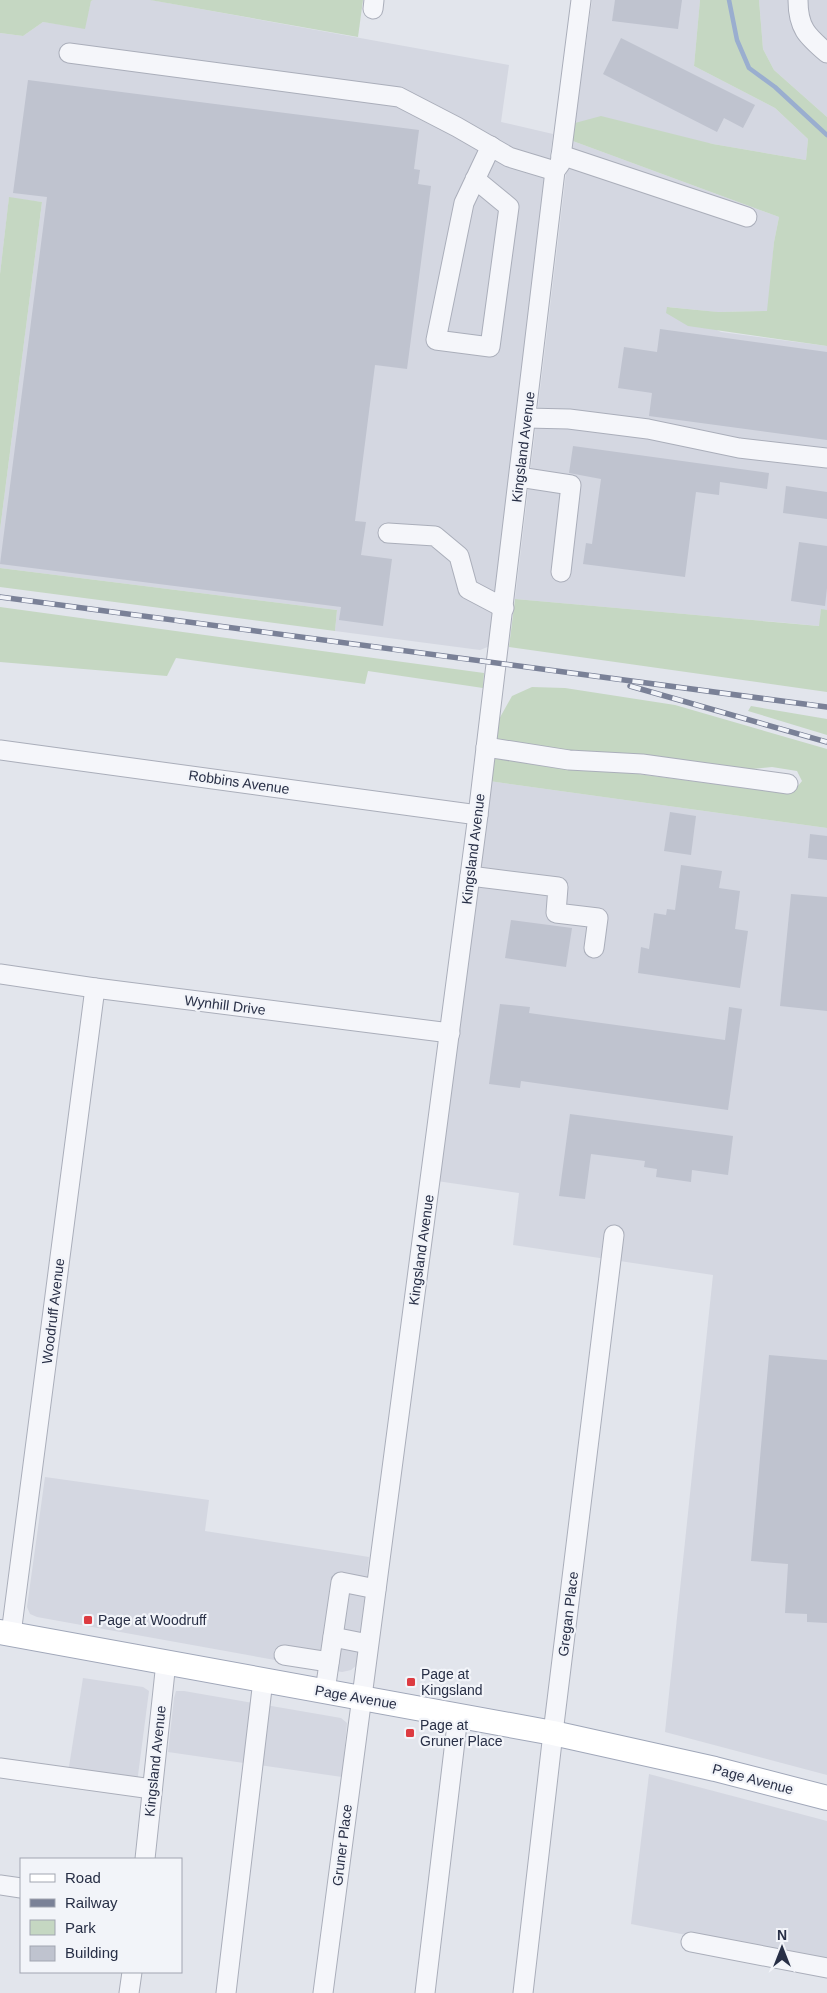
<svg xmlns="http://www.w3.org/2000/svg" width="827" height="1993" font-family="Arial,sans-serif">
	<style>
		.built { fill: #d4d7e1 }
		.green { fill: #c5d7c2 }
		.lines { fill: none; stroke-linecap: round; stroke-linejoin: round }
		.stream { stroke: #9aaecf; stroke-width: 4.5 }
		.building { fill: #bfc3cf }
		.minor-casing { stroke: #aaaeba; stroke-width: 21 }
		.major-casing { stroke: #a0a7b9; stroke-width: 26 }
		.minor { stroke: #f5f6fa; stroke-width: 19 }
		.major { stroke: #fff; stroke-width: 24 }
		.rail-casing { stroke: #7a8197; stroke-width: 5.5 }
		.rail { stroke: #f2f4f9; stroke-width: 4; stroke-dasharray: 11; stroke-linecap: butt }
		.poi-dot { fill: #dd3b41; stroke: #f2f4f9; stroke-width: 2 }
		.labels { text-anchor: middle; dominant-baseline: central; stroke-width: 4.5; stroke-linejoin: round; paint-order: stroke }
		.street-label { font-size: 14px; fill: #282f46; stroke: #f2f4f9 }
		.poi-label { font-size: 14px; fill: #282f46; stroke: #f2f4f9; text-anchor: start }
	</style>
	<rect width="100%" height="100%" fill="#e2e5ec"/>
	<!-- built -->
	<g class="built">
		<polygon points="93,0 151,0 509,65 501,122 553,134 490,646 480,650 335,631 337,610 0,568 0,530 42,202 9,198 0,274 0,33 23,36 43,22 84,28 91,1"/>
		<polygon points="592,0 700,0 694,66 775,108 808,139 806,160 713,144 575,123"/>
		<polygon points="759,0 827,0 827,117 774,70 763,49"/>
		<polygon points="570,140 779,217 774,242 768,311 717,312 668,307 721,332 827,346 827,610 821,610 820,626 515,599"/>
		<polygon points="489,781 827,828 827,1775 665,1732 713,1275 513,1245 519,1193 437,1181"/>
		<polygon points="45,1477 209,1500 205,1531 369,1557 357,1665 351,1670 342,1672 37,1617 30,1614 27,1607"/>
		<polygon points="83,1678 143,1687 149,1691 137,1783 68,1773"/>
		<polygon points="176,1691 184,1691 341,1718 347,1723 342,1777 168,1752 174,1698"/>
		<polygon points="649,1774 827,1821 827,1963 631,1924"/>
	</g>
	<!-- green -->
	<g class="green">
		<polygon points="0,0 93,0 91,1 85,29 43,22 23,36 0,33"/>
		<polygon points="150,0 363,0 358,37"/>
		<polygon points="700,0 759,0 763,49 774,70 827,117 827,346 688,326 666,313 667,307 718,312 767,311 774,242 779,217 570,140 575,123 601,116 713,144 806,160 808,139 775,108 694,66"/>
		<polygon points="9,197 42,202 0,530 0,274"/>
		<polygon points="0,568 337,610 335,631 0,587"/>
		<polygon points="515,599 819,626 821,609 827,610 827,692 509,647"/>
		<polygon points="0,607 484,673 483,688 368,671 365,684 176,658 167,676 0,662"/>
		<polygon points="532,687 565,688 675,705 827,749 827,828 489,781 493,755 768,791 793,792 802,781 797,771 772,767 734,771 550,751 495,742 498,721 512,696"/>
		<polygon points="751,706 827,719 827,735 748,711"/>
	</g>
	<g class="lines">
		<!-- stream -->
		<polyline class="stream" points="729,0 737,40 749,68 775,87 827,135"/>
	</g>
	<!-- building -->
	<g class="building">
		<polygon points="615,0 682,0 678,29 612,21"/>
		<polygon points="621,38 755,105 743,128 724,118 717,132 603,74"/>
		<polygon points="28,80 419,130 414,169 420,170 418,184 431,186 407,369 375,365 355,521 366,522 361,555 392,559 383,626 339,620 341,607 0,564 47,197 13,193"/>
		<polygon points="660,329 827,352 827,440 649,416 652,393 618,388 624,347 657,352"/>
		<polygon points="573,446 769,473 767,489 720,482 719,495 696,492 685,577 583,564 586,543 592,544 601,479 569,473"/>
		<polygon points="786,486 827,492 827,519 783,513"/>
		<polygon points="799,542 827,546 827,588 825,606 791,601"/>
		<polygon points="670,812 696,816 691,855 664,851"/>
		<polygon points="810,834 827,836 827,860 808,858"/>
		<polygon points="681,865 722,871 719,888 740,891 735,929 748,931 740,988 638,973 641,947 649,949 654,913 666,915 667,909 675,910"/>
		<polygon points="791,894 827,897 827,1011 780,1006"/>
		<polygon points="511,920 572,928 566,967 505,958"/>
		<polygon points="500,1004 530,1007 529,1013 725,1040 729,1007 742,1009 728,1110 521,1081 520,1088 489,1084"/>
		<polygon points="570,1114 733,1136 728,1175 692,1170 691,1182 656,1177 657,1169 644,1167 645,1161 591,1154 585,1199 559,1196"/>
		<polygon points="769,1355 827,1360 827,1623 807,1622 807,1614 785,1613 788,1564 751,1561"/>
	</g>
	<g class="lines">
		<defs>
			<g id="minor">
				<path d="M798,0C798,28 807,36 827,53"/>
				<polyline points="373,9 374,0"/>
				<polyline points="69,53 399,97 457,127 509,157 555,171"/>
				<polyline points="561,155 747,217"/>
				<polyline points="475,179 509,207 490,347 436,340 464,203 491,146"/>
				<polyline points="526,418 569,419 648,429 739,448 827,458"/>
				<polyline points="519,477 571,485 561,572"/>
				<polyline points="388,533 435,536 459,556 468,589 504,608"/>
				<polyline points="486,747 569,760 642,764 788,784"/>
				<polyline points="0,750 478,815"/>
				<polyline points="470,876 558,887 556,913 598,918 594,948"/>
				<polyline points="0,974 95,988 450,1033"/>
				<polyline points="11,1634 95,988"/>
				<polyline points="333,1637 368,1644"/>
				<polyline points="284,1655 329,1662"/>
				<polyline points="325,1691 341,1582 376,1589"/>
				<polyline points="0,1768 152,1789"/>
				<polyline points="145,1859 166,1662"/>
				<polyline points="0,1885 21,1888"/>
				<polyline points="691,1942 827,1968"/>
				<polyline points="129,1993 132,1972"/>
				<polyline points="226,1993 263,1680"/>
				<polyline points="323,1993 478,815 555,171 560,164 581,0"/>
				<polyline points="425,1993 458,1716"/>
				<polyline points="523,1993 553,1733 614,1235"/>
			</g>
			<polyline id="major" points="0,1632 553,1733 715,1769 827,1798"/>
		</defs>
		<!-- minor casing -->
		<use href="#minor" class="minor-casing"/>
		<!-- major casing -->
		<use href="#major" class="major-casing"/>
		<!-- minor -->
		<use href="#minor" class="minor"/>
		<!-- major -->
		<use href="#major" class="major"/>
		<defs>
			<g id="rail">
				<polyline points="0,597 827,707"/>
				<polyline points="630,686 827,742"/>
			</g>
		</defs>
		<!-- rail casing -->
		<use href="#rail" class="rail-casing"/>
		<!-- rail -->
		<use href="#rail" class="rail"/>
	</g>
	<!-- markers -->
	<g class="poi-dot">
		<rect x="83" y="1615" width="10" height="10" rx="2.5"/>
		<rect x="406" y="1677" width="10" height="10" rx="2.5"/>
		<rect x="405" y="1728" width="10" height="10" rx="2.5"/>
	</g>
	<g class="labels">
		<!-- street labels -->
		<g class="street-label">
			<text transform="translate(523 447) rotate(-83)">Kingsland Avenue</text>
			<text transform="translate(239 782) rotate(8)">Robbins Avenue</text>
			<text transform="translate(473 849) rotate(-83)">Kingsland Avenue</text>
			<text transform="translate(225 1005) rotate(7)">Wynhill Drive</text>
			<text transform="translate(421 1250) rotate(-82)">Kingsland Avenue</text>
			<text transform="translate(53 1311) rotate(-83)">Woodruff Avenue</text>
			<text transform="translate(568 1614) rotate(-83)">Gregan Place</text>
			<text transform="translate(356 1697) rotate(10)">Page Avenue</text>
			<text transform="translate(155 1761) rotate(-84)">Kingsland Avenue</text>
			<text transform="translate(753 1779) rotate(15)">Page Avenue</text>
			<text transform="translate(342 1845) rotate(-83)">Gruner Place</text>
		</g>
		<!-- poi labels -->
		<g class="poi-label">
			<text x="98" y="1620">Page at Woodruff</text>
			<text x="421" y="1674">Page at<tspan x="421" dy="16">Kingsland</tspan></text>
			<text x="420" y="1725">Page at<tspan x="420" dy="16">Gruner Place</tspan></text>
		</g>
	</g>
	<!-- legend -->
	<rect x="20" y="1858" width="162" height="115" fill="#f2f4f9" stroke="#a1a5b1"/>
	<rect x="30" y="1874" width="25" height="8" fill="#ffffff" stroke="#a1a5b1"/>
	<text x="65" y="1883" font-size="15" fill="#282f46">Road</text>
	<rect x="30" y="1899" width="25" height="8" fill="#7a8197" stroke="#a1a5b1"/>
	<text x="65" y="1908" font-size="15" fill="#282f46">Railway</text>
	<rect x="30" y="1920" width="25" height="15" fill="#c5d7c2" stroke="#a1a5b1"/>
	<text x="65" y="1933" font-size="15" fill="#282f46">Park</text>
	<rect x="30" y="1946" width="25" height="15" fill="#bfc3cf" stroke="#a1a5b1"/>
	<text x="65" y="1958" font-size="15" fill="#282f46">Building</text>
	<!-- north arrow -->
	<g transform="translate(782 1948)" stroke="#f2f4f9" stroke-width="4" paint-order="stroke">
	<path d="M0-4L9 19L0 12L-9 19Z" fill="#282f46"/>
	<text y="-8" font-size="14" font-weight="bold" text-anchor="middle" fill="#282f46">N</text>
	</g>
</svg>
